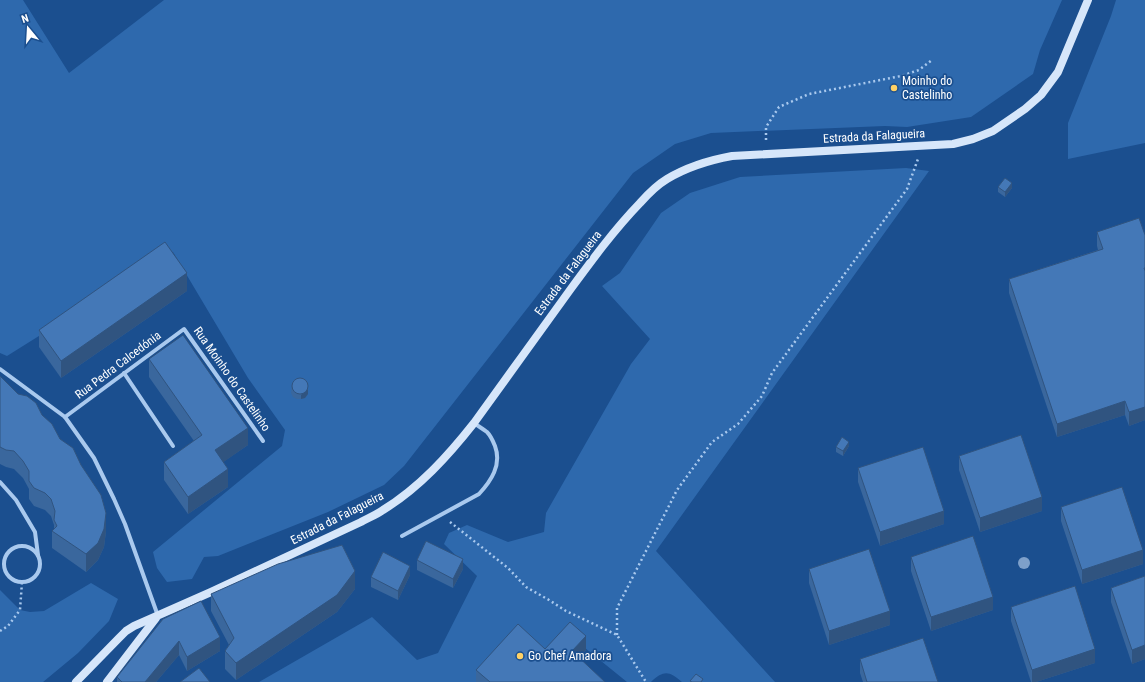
<svg xmlns="http://www.w3.org/2000/svg" width="1145" height="682" font-family="'Roboto Condensed',sans-serif">
	<style>
		.green { fill: #2e69ad }
		.lines { fill: none; stroke-linecap: round; stroke-linejoin: round }
		.path { stroke: #a9c9ee; stroke-width: 2.5; stroke-dasharray: 2 3; stroke-linecap: butt }
		.street { stroke: #a9c9ee; stroke-width: 4 }
		.secondary { stroke: #d6e6fa; stroke-width: 8 }
		.tree { fill: #7ea0ca }
		.wall { fill: #3a679d }
		.shaded-wall { fill: #305480 }
		.building { fill: #4478b7; stroke: #305480 }
		.poi-dot { fill: #ffd166; stroke: #1b4f8f; stroke-width: 1.5 }
		.labels { text-anchor: middle; dominant-baseline: central; stroke-width: 3.5; stroke-linejoin: round; paint-order: stroke }
		.poi-label { font-size: 12px; fill: #fff; stroke: #1b4f8f; text-anchor: start }
		.street-label { font-size: 12px; fill: #fff; stroke: #1b4f8f }
	</style>
	<rect width="100%" height="100%" fill="#1b4f8f"/>
	<!-- green -->
	<g class="green">
		<polygon points="0,0 23,0 69,73 164,0 1062,0 1040,50 1033,74 971,117 907,127 885,126 711,133 675,144 633,173 404,466 384,485 328,512 218,556 204,557 192,579 167,582 157,568 153,552 282,446 285,430 248,378 173,252 7,356 0,353"/>
		<polygon points="1116,0 1145,0 1145,143 1068,159 1068,123 1111,16"/>
		<path d="M906,168L929,171L656,551L775,682H682C669,671 664,670 651,682H627L585,648L545,663L478,682H259L372,617L417,660L438,653L477,576L444,544L449,533L467,525L508,542L544,532L546,513L631,364L650,339L602,286L620,273L661,213L690,193L740,177Z"/>
		<polygon points="91,583 118,599 109,621 78,653 43,682 0,682 0,590 20,610 30,612 44,611"/>
	</g>
	<g class="lines">
		<!-- path -->
		<g class="path">
			<polyline points="766,140 766,127 779,107 809,94 901,76 919,70 932,60"/>
			<polyline points="450,522 508,568 526,587 549,600 566,611 617,635 646,682"/>
			<polyline points="0,631 8,626 20,610 22,582"/>
			<polyline points="617,635 617,608 677,490 712,442 738,424 762,396 772,373 907,189 918,159"/>
		</g>
		<!-- street -->
		<g class="street">
			<polyline points="0,369 65,417 94,458 114,499 125,524 158,616"/>
			<polyline points="124,373 173,446"/>
			<polyline points="65,417 184,329 263,441"/>
			<polyline points="0,482 16,500 35,532 38,555"/>
			<path d="M402,536L479,494C491,481 502,465 495,446C493,441 491,436 487,432C483,429 478,426 474,423"/>
			<circle cx="22" cy="564" r="18"/>
		</g>
		<!-- secondary -->
		<g class="secondary">
			<path d="M76,682L119,638L126,631L134,626L211,592L361,522C368,518 376,515 383,510C419,488 448,456 474,423C506,379 538,334 570,290C592,260 614,230 640,203C648,194 657,185 667,179C687,167 710,160 732,156L953,144L973,139L993,131L1025,109L1041,95L1058,72L1088,0"/>
			<polyline points="107,682 156,618"/>
		</g>
	</g>
	<!-- trees -->
	<circle class="tree" cx="1024" cy="563" r="6"/>
	<!-- wall -->
	<g class="wall">
		<polygon points="998,187 1012,188 1005,197 998,192"/>
		<polygon points="1097,232 1145,235 1145,420 1129,426 1125,415 1057,437 1009,293 1009,279 1098,250 1097,246"/>
		<polygon points="187,291 61,378 39,347 39,330"/>
		<polygon points="149,359 248,445 223,462 228,487 188,514 164,480 164,462 194,441 149,377"/>
		<polygon points="0,376 18,394 42,415 106,531 104,547 98,560 86,572 52,548 52,531 54,530 54,525 51,516 45,510 34,506 29,499 29,489 23,478 14,469 6,467 0,464"/>
		<polygon points="292,384 308,385 308,394 305,398 301,399 297,399 293,397 291,393"/>
		<polygon points="849,446 843,456 836,452 836,447"/>
		<polygon points="959,456 1042,511 980,532 959,470"/>
		<polygon points="858,468 944,524 880,546 858,482"/>
		<polygon points="1061,507 1143,564 1082,584 1061,521"/>
		<polygon points="911,557 993,610 931,631 911,571"/>
		<polygon points="417,560 463,569 453,588 417,570"/>
		<polygon points="809,569 890,625 829,645 809,583"/>
		<polygon points="410,575 398,600 371,587 371,577"/>
		<polygon points="1145,576 1145,659 1132,664 1111,602 1111,588"/>
		<polygon points="355,589 337,612 236,680 225,669 225,651 229,645 211,611 211,594"/>
		<polygon points="1011,607 1095,663 1036,682 1031,682 1011,621"/>
		<polygon points="163,619 220,651 187,671 179,655 156,682 117,682 117,677"/>
		<polygon points="545,649 586,650 579,658 605,682 476,682 476,670"/>
		<polygon points="860,659 938,682 863,682 860,673"/>
	</g>
	<!-- shaded-wall -->
	<g class="shaded-wall">
		<polygon points="1012,183 1012,188 1005,197 1005,192"/>
		<polygon points="187,273 187,291 61,378 61,361"/>
		<polygon points="308,389 308,394 305,398 301,399 301,395"/>
		<polygon points="1125,401 1125,415 1057,437 1057,424"/>
		<polygon points="1145,407 1145,420 1129,426 1129,412"/>
		<polygon points="248,428 248,445 215,468 215,450"/>
		<polygon points="849,442 849,446 843,456 843,451"/>
		<polygon points="228,469 228,487 188,514 188,497"/>
		<polygon points="1042,497 1042,511 980,532 980,518"/>
		<polygon points="944,511 944,524 880,546 880,532"/>
		<polygon points="106,513 106,531 104,547 98,560 86,572 86,554"/>
		<polygon points="1143,550 1143,564 1082,584 1082,570"/>
		<polygon points="463,559 463,569 453,588 453,579"/>
		<polygon points="410,566 410,575 398,600 398,591"/>
		<polygon points="355,571 355,589 337,612 236,680 236,663"/>
		<polygon points="993,597 993,610 931,631 931,617"/>
		<polygon points="890,611 890,625 829,645 829,631"/>
		<polygon points="586,636 586,650 572,665 572,651"/>
		<polygon points="220,637 220,651 187,671 187,657"/>
		<polygon points="179,641 179,655 156,682 145,682"/>
		<polygon points="1145,645 1145,659 1132,664 1132,650"/>
		<polygon points="1095,649 1095,663 1036,682 1032,682 1032,670"/>
	</g>
	<!-- building -->
	<g class="building">
		<polygon points="1005,178 1012,183 1005,192 998,187"/>
		<polygon points="1139,218 1145,235 1145,268 1144,268 1145,271 1145,407 1129,412 1125,401 1057,424 1009,279 1103,249 1097,232"/>
		<polygon points="165,242 187,273 61,361 39,330"/>
		<polygon points="183,335 248,428 215,450 228,469 188,497 164,462 202,435 149,359"/>
		<polygon points="0,376 18,394 27,396 36,403 42,415 52,424 60,439 73,448 81,465 101,495 106,513 104,529 98,543 86,554 52,531 57,526 54,520 55,511 51,499 45,493 34,488 29,481 29,471 23,461 14,451 6,450 0,447"/>
		<circle cx="300" cy="386" r="8"/>
		<polygon points="1021,435 1042,497 980,518 959,456"/>
		<polygon points="842,437 849,442 843,451 836,447"/>
		<polygon points="923,447 944,511 880,532 858,468"/>
		<polygon points="1122,487 1143,550 1082,570 1061,507"/>
		<polygon points="973,536 993,597 931,617 911,557"/>
		<polygon points="426,541 463,559 453,579 417,560"/>
		<polygon points="342,545 355,571 337,595 236,663 225,651 234,638 211,594 278,564"/>
		<polygon points="869,549 890,611 829,631 809,569"/>
		<polygon points="383,552 410,566 398,591 371,577"/>
		<polygon points="1145,576 1145,645 1132,650 1111,588"/>
		<polygon points="1075,586 1095,649 1032,670 1011,607"/>
		<polygon points="201,601 220,637 187,657 179,641 145,682 122,682 117,677 163,619"/>
		<polygon points="570,622 586,636 572,651 605,682 490,682 476,670 518,624 545,649"/>
		<polygon points="923,638 938,682 867,682 860,659"/>
		<polygon points="199,668 210,682 180,682"/>
		<polygon points="696,674 703,679 701,682 692,682 690,681"/>
	</g>
	<!-- markers -->
	<g class="poi-dot">
		<circle cx="894" cy="88" r="4"/>
		<circle cx="520" cy="656" r="4"/>
	</g>
	<g class="labels">
		<!-- poi labels -->
		<g class="poi-label">
			<text x="902" y="81">Moinho do<tspan x="902" dy="14">Castelinho</tspan></text>
			<text x="528" y="656">Go Chef Amadora</text>
		</g>
		<!-- street labels -->
		<g class="street-label">
			<text transform="translate(874 136) rotate(-3)">Estrada da Falagueira</text>
			<text transform="translate(568 273) rotate(-53)">Estrada da Falagueira</text>
			<text transform="translate(118 365) rotate(-37)">Rua Pedra Calcedónia</text>
			<text transform="translate(232 379) rotate(55)">Rua Moinho do Castelinho</text>
			<text transform="translate(337 518) rotate(-27)">Estrada da Falagueira</text>
		</g>
	</g>
	<!-- north arrow -->
	<g transform="translate(28 28) rotate(342)" stroke="#1b4f8f" stroke-width="3" paint-order="stroke">
	<path d="M0-3L7 15L0 10L-7 15Z" fill="#ffffff"/>
	<text y="-6" font-size="11" font-weight="bold" text-anchor="middle" fill="#ffffff">N</text>
	</g>
</svg>
